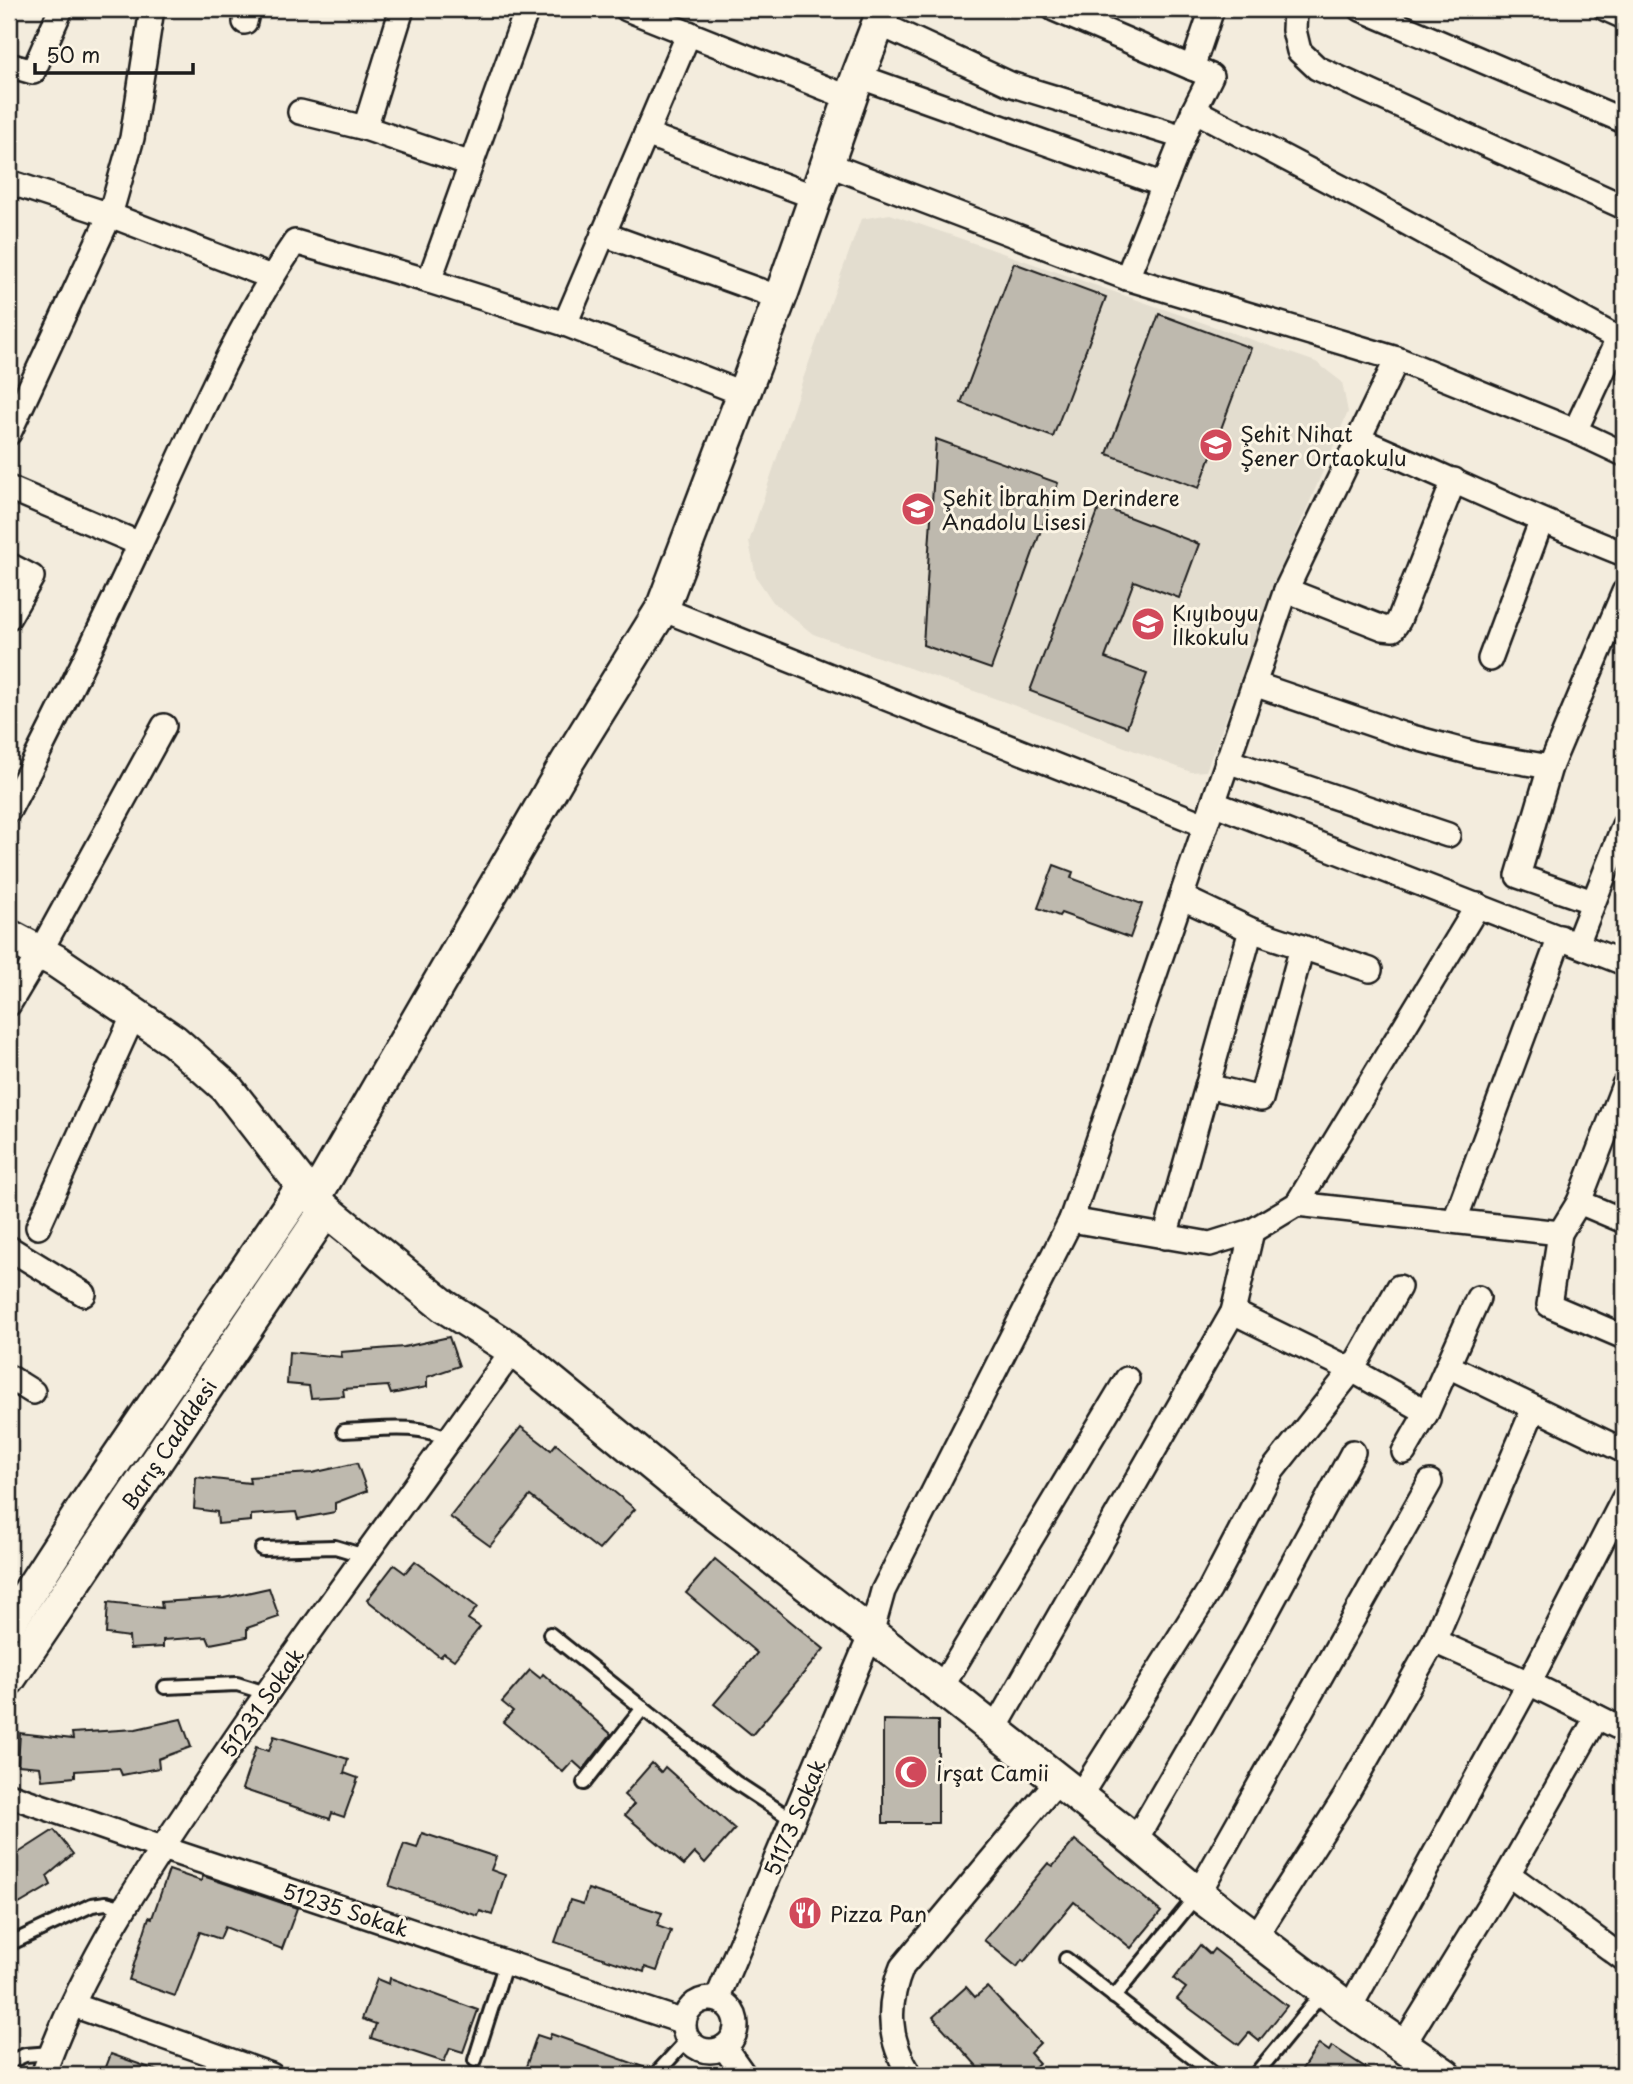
<svg xmlns="http://www.w3.org/2000/svg" width="1633" height="2084" font-family="'Playpen Sans',sans-serif">
	<style>
		.built { fill: #e3ddcf }
		.building { fill: #beb9ae; stroke: #1c1c1c; stroke-width: 2 }
		.lines { fill: none; stroke-linecap: round; stroke-linejoin: round }
		.service-casing { stroke: #1c1c1c; stroke-width: 18 }
		.minor-casing { stroke: #1c1c1c; stroke-width: 28 }
		.secondary-casing { stroke: #1c1c1c; stroke-width: 37 }
		.service { stroke: #fcf5e5; stroke-width: 12 }
		.minor { stroke: #fcf5e5; stroke-width: 23 }
		.secondary { stroke: #fcf5e5; stroke-width: 32 }
		.labels { text-anchor: middle; dominant-baseline: central; stroke-width: 6; stroke-linejoin: round; paint-order: stroke }
		.poi-label { font-size: 21px; fill: #1c1c1c; stroke: #fcf5e5; text-anchor: start }
		.street-label { font-size: 21px; fill: #1c1c1c; stroke: #fcf5e5 }
	</style>
	<rect width="100%" height="100%" fill="#f3ecdd"/>
	<filter id="ink" filterUnits="userSpaceOnUse"><feTurbulence type="fractalNoise" baseFrequency=".0143" numOctaves="2"/><feDisplacementMap in="SourceGraphic" scale="14" xChannelSelector="R" yChannelSelector="G"/><feConvolveMatrix kernelMatrix="1 2 1 2 8 2 1 2 1" color-interpolation-filters="sRGB"/></filter>
	<g filter="url(#ink)">
		<!-- built -->
		<polygon class="built" points="890,214 1316,362 1342,382 1348,412 1291,546 1206,771 1191,772 1005,702 813,634 773,602 756,577 749,542 803,379 861,219"/>
		<!-- building -->
		<g class="building">
			<polygon points="1014,263 1106,297 1053,437 961,403"/>
			<polygon points="1159,314 1251,348 1199,488 1107,454"/>
			<polygon points="936,439 1058,483 991,669 923,645"/>
			<polygon points="1100,506 1199,544 1179,598 1134,581 1105,658 1147,674 1127,727 1030,691"/>
			<polygon points="1054,865 1073,872 1071,878 1142,904 1130,938 1061,913 1059,916 1038,908"/>
			<polygon points="449,1337 459,1366 427,1377 427,1387 391,1394 388,1386 343,1389 344,1396 311,1398 309,1386 287,1384 289,1352 342,1357 341,1352 404,1347"/>
			<polygon points="521,1427 551,1450 556,1444 635,1509 599,1550 530,1496 490,1546 450,1517"/>
			<polygon points="357,1463 367,1491 335,1503 335,1512 298,1519 296,1512 251,1515 251,1521 218,1524 217,1512 194,1509 196,1477 250,1483 249,1477 312,1473"/>
			<polygon points="715,1559 824,1649 752,1735 714,1704 757,1653 686,1593"/>
			<polygon points="415,1561 477,1607 468,1619 480,1627 454,1660 444,1653 440,1657 367,1600 394,1565 405,1573"/>
			<polygon points="269,1588 279,1617 247,1628 247,1637 210,1644 207,1637 163,1640 163,1647 130,1649 129,1637 106,1634 108,1602 162,1608 161,1602 224,1598"/>
			<polygon points="530,1670 540,1678 543,1674 611,1734 583,1770 573,1761 563,1772 503,1722 513,1711 502,1702"/>
			<polygon points="181,1719 191,1747 158,1759 159,1768 122,1775 119,1768 75,1771 75,1777 42,1780 40,1767 18,1765 20,1733 73,1739 72,1733 136,1729"/>
			<polygon points="883,1720 938,1721 938,1823 883,1823"/>
			<polygon points="274,1736 348,1759 344,1773 358,1778 344,1817 332,1813 330,1819 242,1789 256,1747 269,1751"/>
			<polygon points="652,1763 661,1772 665,1767 735,1829 705,1863 695,1853 684,1865 625,1815 634,1804 624,1795"/>
			<polygon points="54,1830 73,1854 47,1876 51,1885 19,1904 9,1893 9,1859"/>
			<polygon points="422,1833 496,1857 491,1870 505,1875 492,1915 480,1911 478,1916 389,1886 404,1844 417,1848"/>
			<polygon points="1075,1840 1161,1912 1131,1948 1074,1902 1024,1962 1022,1960 1017,1967 984,1940 1048,1863 1053,1866"/>
			<polygon points="169,1870 201,1881 203,1876 297,1908 282,1949 225,1927 220,1939 200,1932 175,1996 129,1980 149,1917 152,1918"/>
			<polygon points="588,1889 662,1913 657,1926 671,1931 657,1971 645,1967 644,1972 555,1942 570,1900 583,1904"/>
			<polygon points="1200,1945 1210,1954 1214,1949 1287,2006 1259,2041 1249,2033 1239,2045 1177,1999 1186,1988 1174,1979"/>
			<polygon points="390,1978 478,2010 463,2052 450,2048 444,2062 371,2038 376,2024 362,2019 377,1979 389,1984"/>
			<polygon points="966,1987 975,1997 987,1987 1040,2043 1030,2053 1039,2063 1026,2075 985,2075 933,2017"/>
			<polygon points="551,2034 649,2069 646,2075 523,2075 537,2035 549,2039"/>
			<polygon points="1319,2044 1329,2051 1332,2046 1377,2075 1298,2075"/>
			<polygon points="111,2054 164,2073 163,2075 103,2075"/>
		</g>
		<g class="lines">
			<defs>
				<g id="service">
					<path d="M344,1431C379,1430 417,1422 450,1440"/>
					<polyline points="262,1549 335,1547 365,1556"/>
					<polyline points="550,1634 735,1782 793,1820"/>
					<polyline points="165,1687 237,1684 266,1693"/>
					<polyline points="584,1783 643,1708"/>
					<polyline points="9,1944 92,1905 106,1903 125,1908"/>
					<polyline points="1066,1959 1215,2075"/>
					<polyline points="1114,1997 1198,1894"/>
					<polyline points="475,2060 506,1962"/>
					<polyline points="9,2062 25,2055 51,2053"/>
					<polyline points="655,2075 688,2039"/>
					<polyline points="1255,2075 1324,1991"/>
				</g>
				<g id="minor">
					<polyline points="627,9 850,98"/>
					<polyline points="1054,9 1211,76 1194,110 1127,278"/>
					<polyline points="1295,9 1294,30 1299,51 1317,68 1624,207"/>
					<polyline points="1361,9 1624,121"/>
					<polyline points="1606,9 1624,17"/>
					<polyline points="245,22 248,9"/>
					<polyline points="878,23 1010,84 1183,137"/>
					<polyline points="9,65 33,72 61,9"/>
					<polyline points="1192,68 1212,9"/>
					<polyline points="858,76 1164,185"/>
					<polyline points="1194,110 1369,202 1624,342"/>
					<polyline points="300,112 365,128 471,164"/>
					<polyline points="365,128 402,9"/>
					<polyline points="646,134 815,197"/>
					<polyline points="827,164 1127,278 1397,359 1575,431 1624,454"/>
					<polyline points="9,182 110,215 271,277"/>
					<polyline points="603,234 780,298"/>
					<polyline points="429,281 527,9"/>
					<polyline points="565,324 689,33"/>
					<polyline points="1575,431 1618,339"/>
					<polyline points="9,433 110,215 132,138 152,9"/>
					<path d="M1358,439C1447,477 1534,519 1624,554"/>
					<polyline points="9,488 140,544"/>
					<polyline points="9,565 32,577 9,617"/>
					<polyline points="1286,590 1383,628 1393,629 1399,620 1454,480"/>
					<polyline points="662,609 1205,825"/>
					<polyline points="1490,659 1541,522"/>
					<polyline points="1254,684 1401,734 1479,755 1550,767"/>
					<polyline points="1227,761 1448,835"/>
					<polyline points="1213,803 1624,963"/>
					<path d="M9,810C61,711 109,611 156,510C198,419 238,325 295,242L429,281L565,324L744,394"/>
					<polyline points="1181,897 1251,930 1370,970"/>
					<polyline points="1593,902 1518,876 1550,767 1624,592"/>
					<polyline points="1577,944 1624,825"/>
					<polyline points="9,1004 40,952 164,726"/>
					<polyline points="1207,1086 1261,1099 1302,947"/>
					<polyline points="1579,1202 1624,1221"/>
					<polyline points="1297,1204 1478,905"/>
					<polyline points="1071,1220 1210,1244 1252,1231 1297,1204 1560,1233 1579,1202 1624,1085"/>
					<polyline points="1455,1220 1560,937"/>
					<polyline points="38,1227 134,1014"/>
					<polyline points="1560,1233 1549,1305 1624,1337"/>
					<polyline points="1165,1237 1251,930"/>
					<polyline points="9,1248 84,1294"/>
					<polyline points="1233,1312 1352,1370 1427,1412"/>
					<polyline points="1448,1366 1624,1451"/>
					<polyline points="9,1377 33,1392"/>
					<polyline points="1404,1452 1427,1412 1478,1298"/>
					<polyline points="1434,1641 1529,1683 1624,1730"/>
					<polyline points="941,1688 1127,1379"/>
					<polyline points="994,1730 1233,1312 1252,1231"/>
					<polyline points="9,1795 162,1848 684,2022"/>
					<polyline points="1079,1797 1210,1589 1271,1472 1352,1370 1399,1287"/>
					<polyline points="1135,1841 1251,1641 1353,1452"/>
					<polyline points="1508,1874 1624,1959"/>
					<polyline points="1198,1894 1430,1482"/>
					<polyline points="1255,1938 1345,1797 1434,1641 1534,1408"/>
					<circle cx="710" cy="2025" r="26"/>
					<polyline points="717,1999 871,1634 883,1591 1071,1220 1286,590 1397,359"/>
					<polyline points="73,2005 271,2075"/>
					<polyline points="1349,2009 1529,1683 1624,1498"/>
					<polyline points="724,2047 744,2075"/>
					<polyline points="1402,2047 1508,1874 1597,1717"/>
					<path d="M43,2075C81,1968 144,1874 207,1781C305,1634 411,1494 513,1350"/>
					<path d="M910,2075C888,2040 886,2005 902,1967L1058,1780"/>
				</g>
				<g id="secondary">
					<polyline points="9,936 56,961 174,1041 226,1087 303,1186 326,1210 444,1306 513,1350 670,1479 941,1688 1135,1841 1198,1894 1349,2009 1445,2075"/>
					<polyline points="315,1197 566,764 662,609 783,290 858,76 884,9"/>
					<polyline points="9,1623 88,1501 303,1186"/>
					<polyline points="9,1679 326,1210"/>
				</g>
			</defs>
			<!-- service casing -->
			<use href="#service" class="service-casing"/>
			<!-- minor casing -->
			<use href="#minor" class="minor-casing"/>
			<!-- secondary casing -->
			<use href="#secondary" class="secondary-casing"/>
			<!-- service -->
			<use href="#service" class="service"/>
			<!-- minor -->
			<use href="#minor" class="minor"/>
			<!-- secondary -->
			<use href="#secondary" class="secondary"/>
		</g>
	</g>
	<!-- icons -->
	<defs>
		<symbol id="school-disc" viewBox="-11 -11 22 22"><circle r="9.5" fill="#d1495b" stroke="#fcf5e5"/><path d="M0-5L7-2L0 1L-7-2ZM-4 1L0 2.5L4 1V4Q0 6-4 4Z" fill="#fff"/></symbol>
		<symbol id="mosque-disc" viewBox="-11 -11 22 22"><circle r="9.5" fill="#d1495b" stroke="#fcf5e5"/><path d="M3.5-4.9A6 6 0 1 0 3.5 4.9A5 5 0 1 1 3.5-4.9Z" fill="#fff"/></symbol>
		<symbol id="restaurant-disc" viewBox="-11 -11 22 22"><circle r="9.5" fill="#d1495b" stroke="#fcf5e5"/><path d="M-5-6h1v4h1v-4h1v4h1v-4h1v5L-1.5 .5V6h-2V.5L-5-1ZM5-6V6H3V1.5H1.5Q1.5-4 5-6Z" fill="#fff"/></symbol>
	</defs>
	<g fill-rule="evenodd">
		<use href="#school-disc" x="1197" y="426" width="38" height="38"/>
		<use href="#school-disc" x="899" y="490" width="38" height="38"/>
		<use href="#school-disc" x="1129" y="605" width="38" height="38"/>
		<use href="#mosque-disc" x="892" y="1753" width="38" height="38"/>
		<use href="#restaurant-disc" x="786" y="1894" width="38" height="38"/>
	</g>
	<g class="labels">
		<!-- poi labels -->
		<g class="poi-label">
			<text x="1240" y="433">Şehit Nihat<tspan x="1240" dy="24">Şener Ortaokulu</tspan></text>
			<text x="942" y="497">Şehit İbrahim Derindere<tspan x="942" dy="24">Anadolu Lisesi</tspan></text>
			<text x="1172" y="612">Kıyıboyu<tspan x="1172" dy="24">İlkokulu</tspan></text>
			<text x="936" y="1772">İrşat Camii</text>
			<text x="830" y="1913">Pizza Pan</text>
		</g>
		<!-- street labels -->
		<g class="street-label">
			<text transform="translate(168 1444) rotate(-56)">Barış Cadddesi</text>
			<text transform="translate(261 1702) rotate(-55)">51231 Sokak</text>
			<text transform="translate(794 1817) rotate(-67)">51173 Sokak</text>
			<text transform="translate(346 1909) rotate(18)">51235 Sokak</text>
		</g>
	</g>
	<!-- margin -->
	<rect width="1633" height="2084" fill="none" stroke="#fcf5e5" stroke-width="35"/>
	<rect x="18" y="18" width="1598" height="2049" fill="none" stroke="#1c1c1c" stroke-width="2.5" filter="url(#ink)"/>
	<!-- scale -->
	<path d="M35 63v10h158v-10" fill="none" stroke="#1c1c1c" stroke-width="3.5"/>
	<text x="46" y="63" font-size="21" fill="#1c1c1c" stroke="#fcf5e5" stroke-width="5" paint-order="stroke">50 m</text>
</svg>
